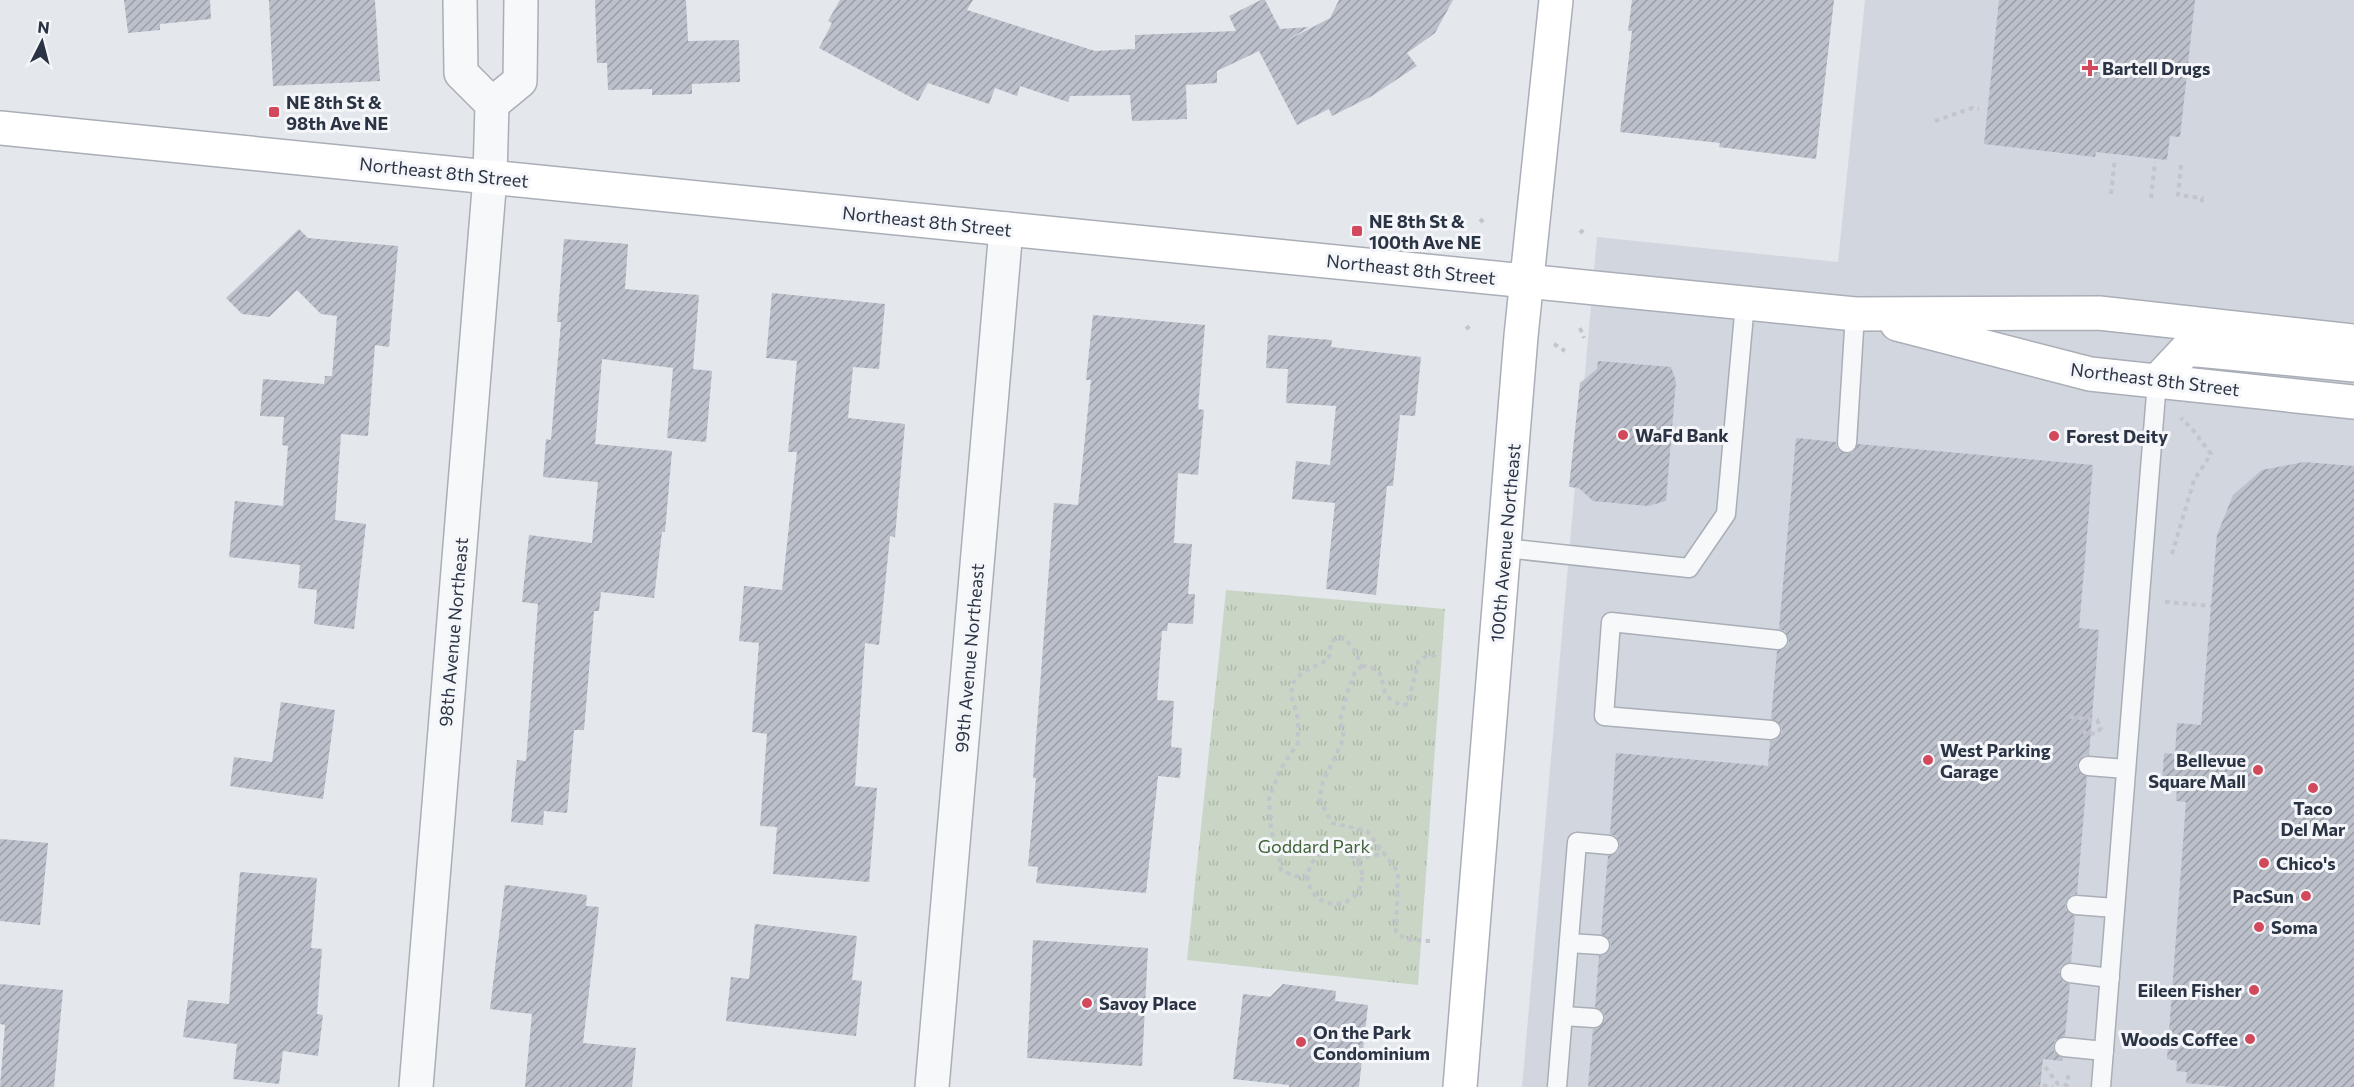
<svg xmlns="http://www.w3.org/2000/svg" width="2354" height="1087" font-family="Commissioner,sans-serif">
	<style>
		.built { fill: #d2d6de }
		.park { fill: url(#park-tufts) }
		.building { fill: url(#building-hatch) }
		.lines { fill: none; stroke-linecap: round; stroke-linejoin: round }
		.lane-casing { stroke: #a9aeb7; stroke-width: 21 }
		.street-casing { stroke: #a9aeb7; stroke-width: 36 }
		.secondary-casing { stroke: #a9aeb7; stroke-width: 36 }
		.path { stroke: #c2c5cb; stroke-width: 4; stroke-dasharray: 4.5 4.5; stroke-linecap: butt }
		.lane { stroke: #f7f8fa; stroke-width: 18 }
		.street { stroke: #f7f8fa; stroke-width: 33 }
		.secondary { stroke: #fff; stroke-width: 33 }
		.poi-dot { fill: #d1495b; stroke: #f4f6f9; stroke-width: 2 }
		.labels { text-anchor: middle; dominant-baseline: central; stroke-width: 6; stroke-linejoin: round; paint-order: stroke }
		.poi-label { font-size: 18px; font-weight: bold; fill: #2b3445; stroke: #f4f6f9; text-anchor: start }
		.street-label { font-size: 18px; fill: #2b3445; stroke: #f4f6f9 }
		.park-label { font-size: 18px; fill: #3f6138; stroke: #f4f6f9 }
	</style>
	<defs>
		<pattern id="park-tufts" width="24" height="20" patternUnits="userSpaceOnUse" patternTransform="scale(1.5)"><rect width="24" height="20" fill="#c9d6c5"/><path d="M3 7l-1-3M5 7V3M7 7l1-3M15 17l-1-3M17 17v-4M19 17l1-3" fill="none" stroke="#adb8ab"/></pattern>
		<pattern id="building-hatch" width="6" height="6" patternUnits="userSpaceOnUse" patternTransform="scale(1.5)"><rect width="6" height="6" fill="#bbc0ca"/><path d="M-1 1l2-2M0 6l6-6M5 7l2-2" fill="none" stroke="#989da6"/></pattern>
	</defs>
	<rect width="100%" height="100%" fill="#e4e7ec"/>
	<!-- built -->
	<polygon class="built" points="1865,0 2354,0 2354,1087 1522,1087 1597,237 1838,262"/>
	<!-- park -->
	<polygon class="park" points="1226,590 1445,609 1418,985 1187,960"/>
	<!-- building -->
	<g class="building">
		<polygon points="124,0 210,0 211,19 160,24 160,30 128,33"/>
		<polygon points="269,0 375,0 380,81 273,86"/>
		<polygon points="595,0 686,0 688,41 739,40 740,82 692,84 692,94 652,95 652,89 608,90 607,63 597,63"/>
		<polygon points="840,0 973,0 967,10 1095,51 1135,49 1135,35 1236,31 1229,16 1261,0 1265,0 1280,29 1309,27 1286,41 1330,18 1339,0 1453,0 1435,33 1407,53 1417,66 1372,96 1332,116 1329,109 1297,125 1259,51 1217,71 1217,83 1186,85 1187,119 1132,121 1130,95 1070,96 1068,102 1020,86 1017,96 995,88 989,104 928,83 918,101 819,48 832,23 828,21"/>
		<polygon points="1632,0 1834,0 1816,159 1719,147 1720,143 1620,132 1632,31 1628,31"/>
		<polygon points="1999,0 2195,0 2180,137 2170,136 2167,160 2096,152 2095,157 1984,144"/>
		<polygon points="299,229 308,238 398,246 389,347 375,345 368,436 341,434 335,520 366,524 354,629 314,624 317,590 298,588 300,565 229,557 235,501 283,506 288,446 282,445 284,417 260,416 263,379 324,384 325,376 332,376 337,316 321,314 297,290 269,317 242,314 226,298"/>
		<polygon points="564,239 628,244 625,289 699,295 693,369 712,371 706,442 667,438 673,368 602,359 595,444 672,451 665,532 662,532 654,598 601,592 599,611 594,611 584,730 574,730 567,813 544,811 543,825 511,822 517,760 526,761 538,604 522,602 529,535 592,543 598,482 543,477 546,439 551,440 561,322 557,322"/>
		<polygon points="772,293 885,304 879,369 853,367 848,418 905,424 895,537 890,536 879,645 865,643 855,786 877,788 869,882 773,874 777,827 760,826 767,734 752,732 759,643 739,641 744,586 782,590 797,452 788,452 797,361 766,358"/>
		<polygon points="1093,315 1205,325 1198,409 1204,410 1198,475 1178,473 1174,543 1192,544 1188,594 1195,594 1193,624 1168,623 1167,631 1162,631 1157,700 1174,701 1171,747 1182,748 1180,778 1158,776 1146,893 1036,883 1038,867 1028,866 1036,778 1033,778 1054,503 1078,505 1091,380 1086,380"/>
		<polygon points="1268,335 1332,340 1331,347 1421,357 1415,416 1400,415 1393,486 1387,486 1376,595 1326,589 1335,503 1292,499 1296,461 1330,465 1336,406 1286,403 1288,369 1266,368"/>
		<polygon points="1598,361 1671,367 1676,381 1666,501 1648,506 1593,501 1579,488 1569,487 1580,383 1597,369"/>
		<polygon points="1796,438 1836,442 1837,448 1846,454 1852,453 1858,444 2093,465 2079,628 2099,630 2089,755 2083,756 2077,765 2078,771 2087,777 2077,894 2071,895 2065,904 2066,910 2075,916 2071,962 2061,966 2059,972 2063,982 2070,984 2065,1036 2055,1040 2053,1046 2054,1052 2063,1058 2062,1061 2043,1059 2040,1087 1588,1087 1593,1029 1599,1028 1605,1019 1604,1013 1595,1007 1599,956 1605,955 1611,946 1610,940 1601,934 1608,856 1618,852 1620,845 1616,836 1610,834 1616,753 1768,766 1770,741 1776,740 1782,732 1781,725 1771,719 1777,651 1787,647 1789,641 1785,631 1779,629"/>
		<polygon points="2304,462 2354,466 2354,1087 2232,1087 2186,1083 2187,1072 2176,1071 2177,1061 2167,1059 2186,802 2176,801 2177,787 2162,785 2164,753 2175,754 2177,723 2201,725 2217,535 2233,495 2262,470"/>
		<polygon points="281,702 335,710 323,799 230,786 234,757 272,762"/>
		<polygon points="0,839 48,843 40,925 0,921"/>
		<polygon points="240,872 317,878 311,948 322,949 317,1014 323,1015 318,1056 283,1051 279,1084 233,1079 237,1044 183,1037 188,1000 229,1004"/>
		<polygon points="505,885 587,895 586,906 599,907 583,1043 636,1048 632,1087 525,1087 532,1014 490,1009"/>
		<polygon points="755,924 857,936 852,980 862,981 856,1036 726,1021 731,977 749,979"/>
		<polygon points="1033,940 1148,948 1142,1066 1027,1058"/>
		<polygon points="0,984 63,990 54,1087 0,1087 5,1025 0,1024"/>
		<polygon points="1283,984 1336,991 1335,1001 1368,1005 1359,1087 1289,1087 1289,1085 1233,1079 1243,994 1270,997"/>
	</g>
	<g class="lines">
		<defs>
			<g id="lane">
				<polyline points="1847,443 1855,314"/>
				<polyline points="1505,548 1689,568 1726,514 1745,303"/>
				<polyline points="1771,730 1604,716 1611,622 1778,640"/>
				<polyline points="2088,766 2126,769"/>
				<polyline points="2076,905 2115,908"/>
				<polyline points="1569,943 1600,945"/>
				<polyline points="2070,973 2110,978"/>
				<polyline points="1563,1016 1594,1018"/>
				<polyline points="2064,1047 2104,1051"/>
				<polyline points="1557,1087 1577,842 1609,845"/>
				<polyline points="2101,1087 2157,381"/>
			</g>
			<g id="street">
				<polyline points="492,104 520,81 521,0"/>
				<polyline points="416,1087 490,177 492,104 461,73 460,0"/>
				<polyline points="932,1087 1006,229"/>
			</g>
			<g id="secondary">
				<polyline points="0,128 1855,314 2099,313 2354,341"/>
				<polyline points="1897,324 2090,374 2354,402"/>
				<polyline points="2157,381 2187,349 2354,365"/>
				<polyline points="1460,1087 1521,336 1556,0"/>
			</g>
		</defs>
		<!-- lane casing -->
		<use href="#lane" class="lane-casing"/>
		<!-- street casing -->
		<use href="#street" class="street-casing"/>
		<!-- secondary casing -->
		<use href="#secondary" class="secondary-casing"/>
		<!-- path -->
		<g class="path">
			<polyline points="1935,121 1972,108 1979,109"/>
			<polyline points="2181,165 2178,195 2202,198 2202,203"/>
			<polyline points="2111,194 2115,158"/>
			<polyline points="2151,198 2155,162"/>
			<polyline points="1480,219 1485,224"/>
			<polyline points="1580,233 1585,228"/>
			<polyline points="1580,328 1584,338"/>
			<polyline points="1466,329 1471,325"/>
			<polyline points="1554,344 1565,351"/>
			<polyline points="2172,554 2194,480 2211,454 2193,430 2181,418"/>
			<polyline points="2167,600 2167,602 2211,606"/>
			<polyline points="1362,666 1355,672 1349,687 1340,720 1344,738 1323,782 1319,799 1332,823 1367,831 1398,872 1396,932 1405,939 1430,941"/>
			<path d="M1362,666C1391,669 1377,684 1388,697C1391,701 1397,703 1401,705L1408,704L1418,662L1424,657L1440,655"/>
			<polyline points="2070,717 2097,720 2101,728 2096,734 2083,732"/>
			<circle cx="1335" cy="877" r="27"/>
			<polyline points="1357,860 1384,853"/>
			<polyline points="1308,877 1295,876 1281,870 1278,847 1271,831 1269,799 1280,770 1298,743 1298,719 1291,694 1293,683 1302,673 1329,659 1331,641 1342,637 1353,647 1362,666"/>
			<polyline points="2045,1067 2058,1084 2067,1085 2068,1077 2064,1073"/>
			<polyline points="2034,1084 2053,1087"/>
		</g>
		<!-- lane -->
		<use href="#lane" class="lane"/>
		<!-- street -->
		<use href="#street" class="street"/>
		<!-- secondary -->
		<use href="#secondary" class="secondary"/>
	</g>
	<!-- markers -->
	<g class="poi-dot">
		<path d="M2087 59h6v6h6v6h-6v6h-6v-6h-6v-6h6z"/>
		<rect x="268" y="106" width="12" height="12" rx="3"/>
		<rect x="1351" y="225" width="12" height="12" rx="3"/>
		<circle cx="1623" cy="435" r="6"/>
		<circle cx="2054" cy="436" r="6"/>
		<circle cx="1928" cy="760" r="6"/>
		<circle cx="2258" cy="770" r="6"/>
		<circle cx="2313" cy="788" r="6"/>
		<circle cx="2264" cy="863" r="6"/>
		<circle cx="2306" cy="896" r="6"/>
		<circle cx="2259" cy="927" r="6"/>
		<circle cx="2254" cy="990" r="6"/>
		<circle cx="1087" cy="1003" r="6"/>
		<circle cx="2250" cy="1039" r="6"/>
		<circle cx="1301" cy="1042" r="6"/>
	</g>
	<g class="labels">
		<!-- poi labels -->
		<g class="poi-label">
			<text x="2102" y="68">Bartell Drugs</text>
			<text x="286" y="102">NE 8th St &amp;<tspan x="286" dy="21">98th Ave NE</tspan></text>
			<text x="1369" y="221">NE 8th St &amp;<tspan x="1369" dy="21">100th Ave NE</tspan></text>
			<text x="1635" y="435">WaFd Bank</text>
			<text x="2066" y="436">Forest Deity</text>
			<text x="1940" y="750">West Parking<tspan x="1940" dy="21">Garage</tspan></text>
			<text x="2246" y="760" text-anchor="end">Bellevue<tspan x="2246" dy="21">Square Mall</tspan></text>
			<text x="2313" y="808" text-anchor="middle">Taco<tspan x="2313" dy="21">Del Mar</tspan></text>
			<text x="2276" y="863">Chico's</text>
			<text x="2294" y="896" text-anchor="end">PacSun</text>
			<text x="2271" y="927">Soma</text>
			<text x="2242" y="990" text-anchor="end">Eileen Fisher</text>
			<text x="1099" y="1003">Savoy Place</text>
			<text x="1313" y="1032">On the Park<tspan x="1313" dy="21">Condominium</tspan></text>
			<text x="2238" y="1039" text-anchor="end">Woods Coffee</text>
		</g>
		<!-- street labels -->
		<g class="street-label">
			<text transform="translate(444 172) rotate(6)">Northeast 8th Street</text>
			<text transform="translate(927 221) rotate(6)">Northeast 8th Street</text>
			<text transform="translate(1411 269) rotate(6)">Northeast 8th Street</text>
			<text transform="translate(2155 379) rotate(7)">Northeast 8th Street</text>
			<text transform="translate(1505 543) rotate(-85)">100th Avenue Northeast</text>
			<text transform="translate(453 632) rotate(-85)">98th Avenue Northeast</text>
			<text transform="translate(969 658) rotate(-85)">99th Avenue Northeast</text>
		</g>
		<!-- park labels -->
		<g class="park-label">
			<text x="1314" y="846">Goddard Park</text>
		</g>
	</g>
	<!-- north arrow -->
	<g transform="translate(42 42) rotate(6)" stroke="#f4f6f9" stroke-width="4.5" paint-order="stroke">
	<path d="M0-4.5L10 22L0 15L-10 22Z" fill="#2b3445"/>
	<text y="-9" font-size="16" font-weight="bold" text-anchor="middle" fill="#2b3445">N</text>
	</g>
</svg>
